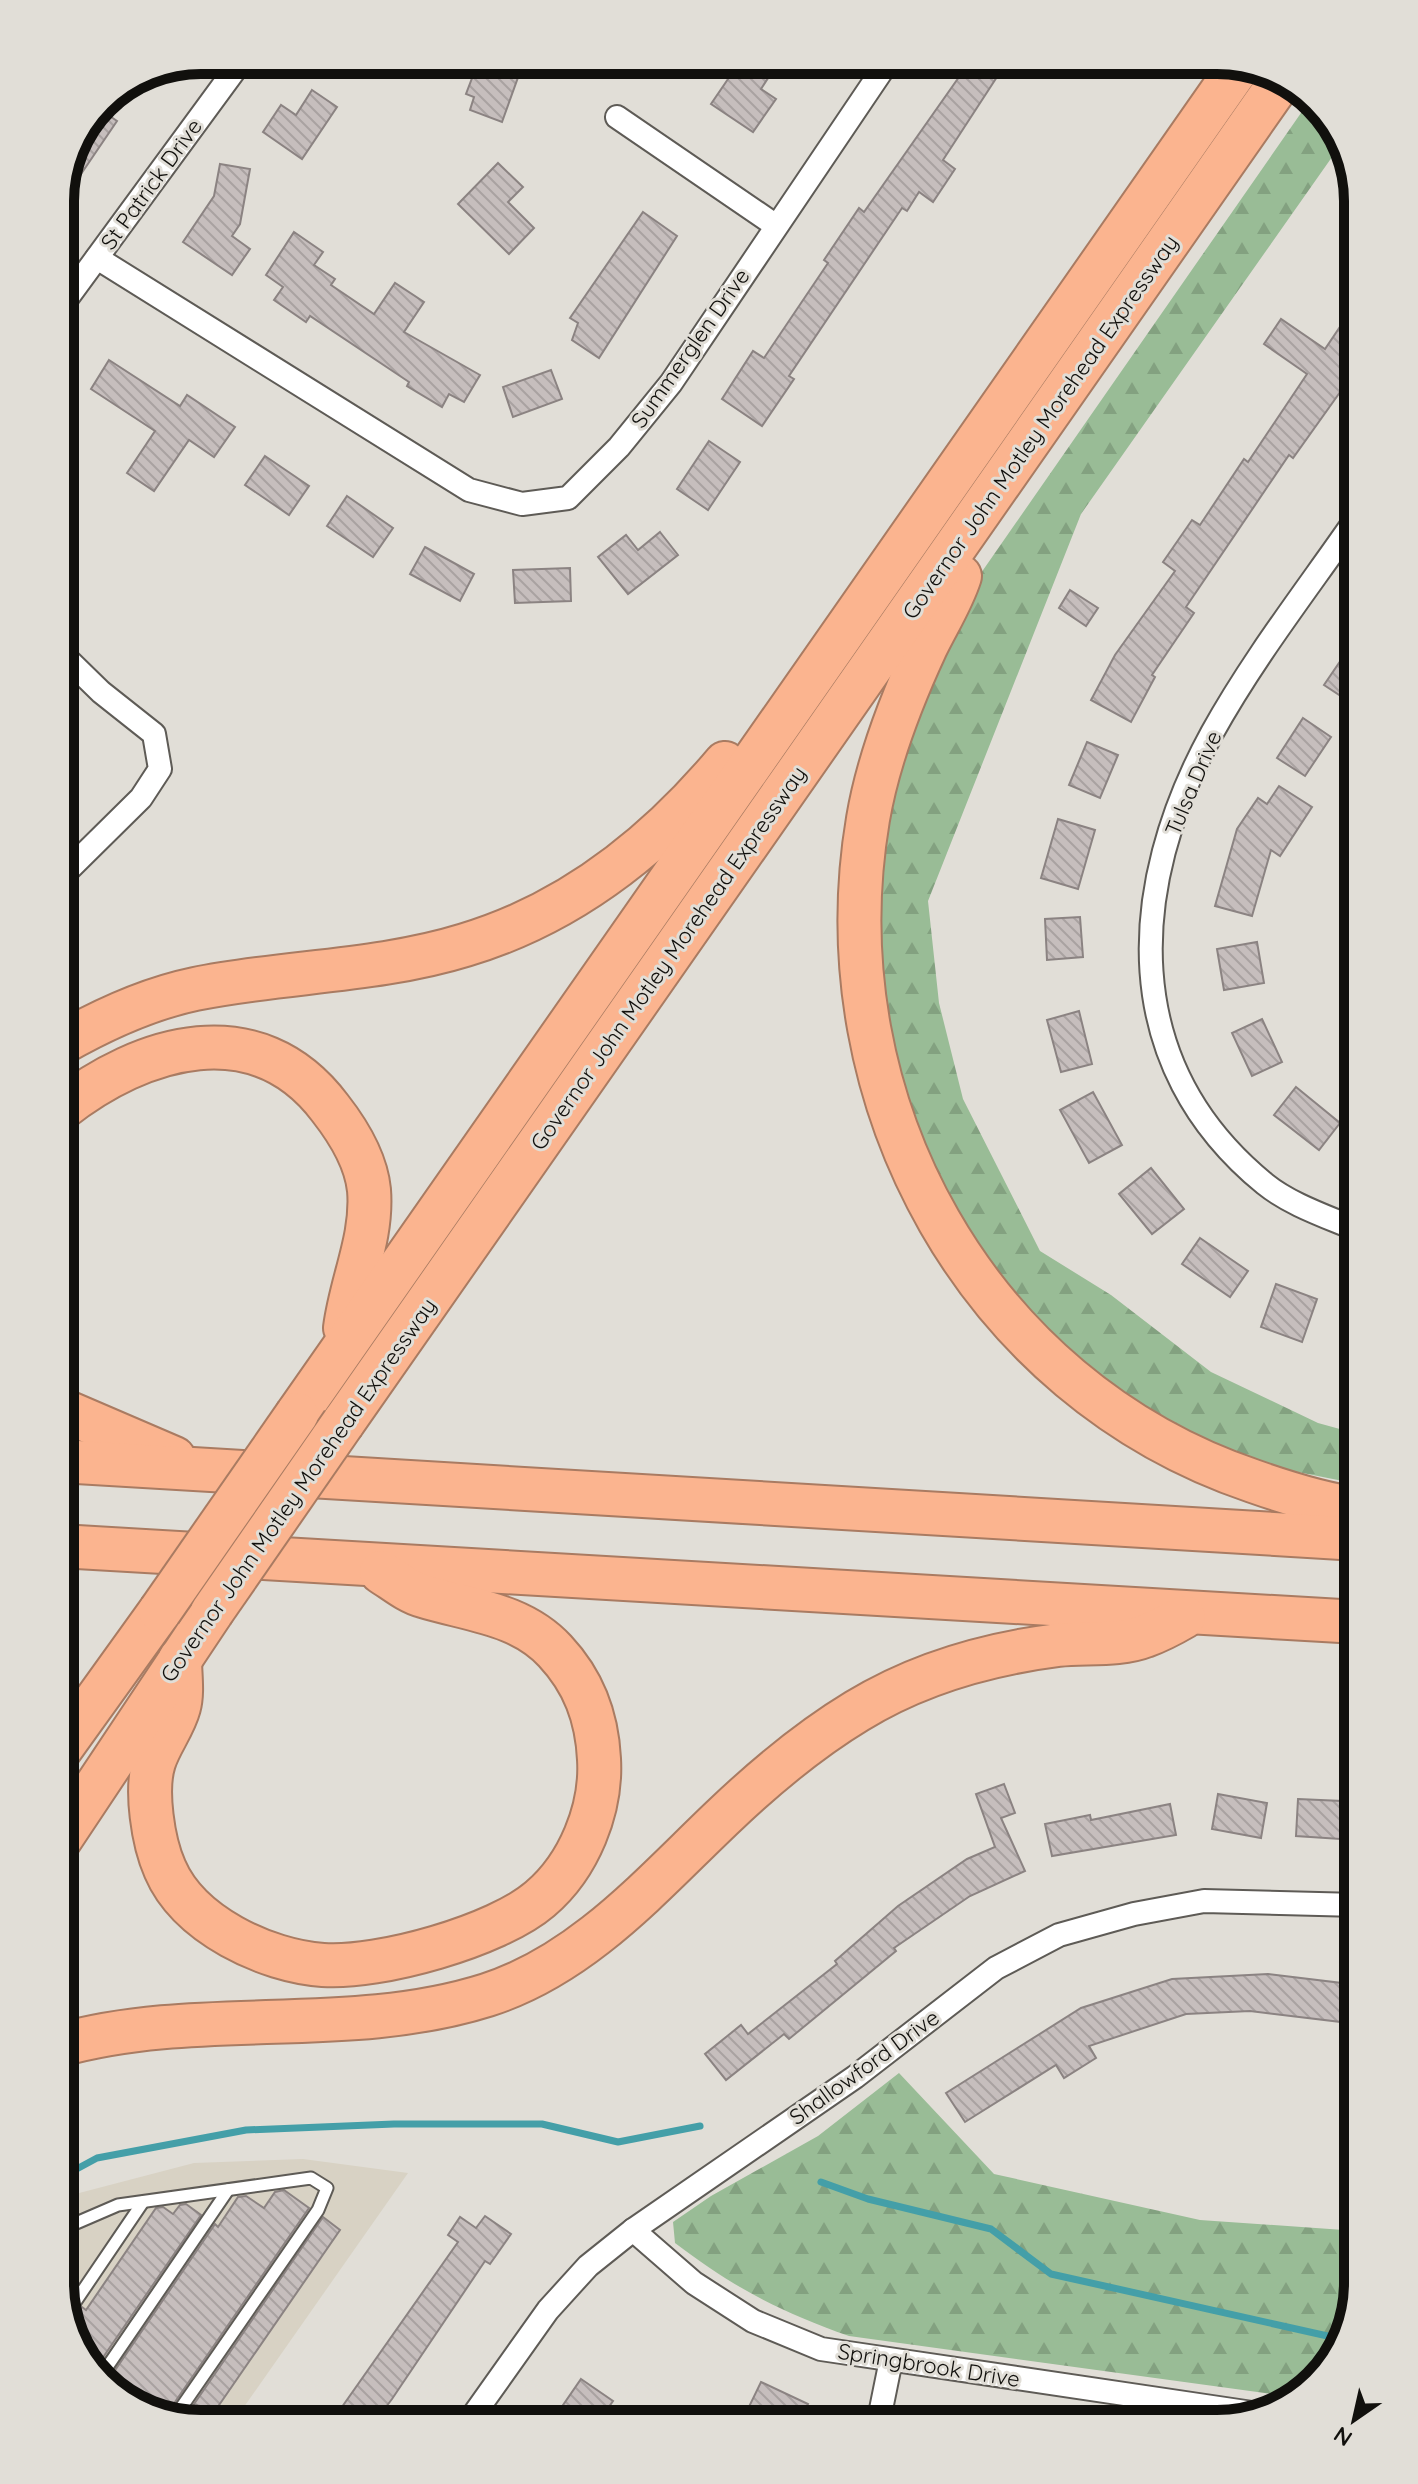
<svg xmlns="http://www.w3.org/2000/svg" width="1418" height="2484" font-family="Quicksand,sans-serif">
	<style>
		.built { fill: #d8d2c4 }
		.forest { fill: url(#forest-firs) }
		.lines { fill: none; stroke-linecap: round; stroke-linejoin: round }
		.stream { stroke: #449fa8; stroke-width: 7 }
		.building { fill: url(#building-back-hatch); stroke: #8b8382; stroke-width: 2 }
		.lane-casing { stroke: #5e5b56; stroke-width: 15 }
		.street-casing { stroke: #5e5b56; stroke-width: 26 }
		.highway-casing { stroke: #a97b62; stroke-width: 46 }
		.lane { stroke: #fff; stroke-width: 11 }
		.street { stroke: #fff; stroke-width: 22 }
		.highway { stroke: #fbb48f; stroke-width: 42 }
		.highway-bridge-casing { stroke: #a97b62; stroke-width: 46; stroke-linecap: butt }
		.highway-bridge { stroke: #fbb48f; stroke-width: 42 }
		.labels { text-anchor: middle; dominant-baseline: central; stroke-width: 6; stroke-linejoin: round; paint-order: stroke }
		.street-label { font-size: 22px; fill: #11100d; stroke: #e1ded7 }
		.rim { fill: none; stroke: #11100d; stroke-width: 10 }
	</style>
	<defs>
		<pattern id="forest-firs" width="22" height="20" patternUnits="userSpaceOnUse" patternTransform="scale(2)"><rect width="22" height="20" fill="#99bc96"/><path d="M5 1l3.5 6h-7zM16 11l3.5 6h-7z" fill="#83a180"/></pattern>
		<pattern id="building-back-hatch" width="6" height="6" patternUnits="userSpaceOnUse" patternTransform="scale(2)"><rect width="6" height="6" fill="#c6bebd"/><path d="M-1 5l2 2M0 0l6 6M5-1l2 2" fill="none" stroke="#a9a2a1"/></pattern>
	</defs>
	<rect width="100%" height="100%" fill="#e1ded7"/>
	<!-- built -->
	<polygon class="built" points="303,2159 408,2173 232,2424 192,2424 123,2400 74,2345 60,2283 60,2198 194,2163"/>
	<!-- forest -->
	<g class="forest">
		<polygon points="1310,100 1344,140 1081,514 928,901 939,1003 963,1099 1040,1251 1111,1295 1211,1372 1318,1423 1358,1434 1358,1484 1267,1466 1190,1435 1106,1383 1047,1332 992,1269 951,1204 912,1125 888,1027 876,924 880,849 904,740 972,586"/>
		<path d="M899,2073L994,2174L1200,2220L1358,2231V2283L1334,2361L1293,2397L849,2336C779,2311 734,2288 675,2243L673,2222L711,2196L818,2136Z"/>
	</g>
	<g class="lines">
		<!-- stream -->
		<g class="stream">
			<polyline points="60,2178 97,2158 246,2130 394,2124 542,2124 618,2142 700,2126"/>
			<polyline points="821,2182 868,2199 991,2229 1051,2274 1341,2339"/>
		</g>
	</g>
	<!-- building -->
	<g class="building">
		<polygon points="479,60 497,60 521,69 502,122 470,110 474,97 466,94"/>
		<polygon points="741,60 754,60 772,72 761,89 776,99 753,132 711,104"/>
		<polygon points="971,60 1008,60 943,160 955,169 933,202 919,192 907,211 902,208 789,376 794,379 762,426 722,399 753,351 764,358 828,263 824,260 859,208 864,212"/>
		<polygon points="312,90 337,107 302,159 263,132 281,105 296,115"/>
		<polygon points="98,108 117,121 77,180 68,175"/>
		<polygon points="498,163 523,187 508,202 534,228 509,254 458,204"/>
		<polygon points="220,164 250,169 240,224 232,236 250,249 232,275 183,242 214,196"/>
		<polygon points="643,212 677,236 599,358 572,340 578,323 570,318"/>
		<polygon points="294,232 323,252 314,265 335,279 331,285 374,314 395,283 424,302 404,332 480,375 464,402 449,394 442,407 407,386 409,382 310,316 306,322 274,300 283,287 266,275"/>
		<polygon points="1358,300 1358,367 1293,458 1289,455 1186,607 1194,613 1152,675 1155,677 1131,722 1091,700 1115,655 1175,571 1163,562 1192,520 1200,525 1244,459 1248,462 1307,374 1264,344 1281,319 1325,349"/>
		<polygon points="109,360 180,406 187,395 235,427 214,457 189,440 154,491 127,473 155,431 91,389"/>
		<polygon points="551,370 562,399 513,417 503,387"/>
		<polygon points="709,441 740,462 708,510 677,489"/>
		<polygon points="265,456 309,486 289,515 245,485"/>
		<polygon points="347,496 393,528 373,557 327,526"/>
		<polygon points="660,532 678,555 628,594 598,557 626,535 638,550"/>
		<polygon points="425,547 474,574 460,601 410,574"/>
		<polygon points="570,568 571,601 515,603 513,570"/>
		<polygon points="1070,590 1098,608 1086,626 1059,608"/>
		<polygon points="1358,635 1358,690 1350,702 1324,685"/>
		<polygon points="1303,718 1331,737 1305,776 1277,758"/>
		<polygon points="1087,742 1118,755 1100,798 1069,785"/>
		<polygon points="1279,786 1312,807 1280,856 1271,850 1252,916 1215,906 1237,829 1258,798 1267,804"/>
		<polygon points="1058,819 1095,830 1078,889 1041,878"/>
		<polygon points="1080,917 1083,957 1047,960 1045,919"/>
		<polygon points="1257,942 1264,983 1224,990 1217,949"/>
		<polygon points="1079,1011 1092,1064 1061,1072 1047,1020"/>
		<polygon points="1262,1019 1282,1062 1252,1076 1232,1033"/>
		<polygon points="1296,1087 1340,1123 1319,1150 1274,1115"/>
		<polygon points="1093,1092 1122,1145 1089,1163 1060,1110"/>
		<polygon points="1151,1168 1184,1209 1152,1234 1119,1194"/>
		<polygon points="1200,1238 1248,1271 1230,1297 1182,1264"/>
		<polygon points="1276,1284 1317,1299 1302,1342 1261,1327"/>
		<polygon points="1004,1784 1015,1813 1001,1818 1025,1871 970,1896 894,1948 896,1951 789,2039 784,2034 726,2080 705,2054 741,2025 748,2034 837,1964 835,1961 898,1906 967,1859 995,1847 976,1794"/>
		<polygon points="1218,1794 1267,1803 1261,1838 1212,1829"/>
		<polygon points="1298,1799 1342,1801 1340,1839 1296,1836"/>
		<polygon points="1170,1804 1176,1835 1052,1856 1045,1824 1090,1815 1091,1820"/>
		<polygon points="1268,1974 1358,1985 1358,2024 1250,2011 1186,2014 1089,2046 1096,2058 1064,2078 1056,2065 965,2122 946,2093 1081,2008 1172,1979"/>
		<polygon points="284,2190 309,2208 166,2415 123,2400 107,2382 215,2224 218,2227 238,2197 246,2196 264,2208 275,2192"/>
		<polygon points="186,2204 201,2215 95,2369 74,2345 69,2322 82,2307 86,2310 156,2208 163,2207 173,2214 180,2205"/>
		<polygon points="485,2216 511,2234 490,2264 485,2261 392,2399 373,2424 330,2424 458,2242 448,2235 460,2217 476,2228"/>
		<polygon points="323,2217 340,2230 206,2424 183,2420"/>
		<polygon points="581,2379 613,2401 597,2424 550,2424"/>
		<polygon points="761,2382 808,2404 798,2424 758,2424 744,2417"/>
	</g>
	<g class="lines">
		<defs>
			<g id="lane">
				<polyline points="60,2230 118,2205 311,2178 327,2188 318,2210 174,2418"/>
				<polyline points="67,2314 143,2202"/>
				<polyline points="101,2376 228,2190"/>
			</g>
			<g id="street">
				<polyline points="617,117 775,225"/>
				<polyline points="97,258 469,490 522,504 568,498 619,447 671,383 889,60"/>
				<polyline points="60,308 242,60"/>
				<polyline points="60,652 101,692 154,734 160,769 141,798 60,878"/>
				<path d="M1358,1230C1328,1217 1291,1205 1265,1184C1118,1064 1127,888 1212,733C1254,657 1309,587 1358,516"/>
				<polyline points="633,2230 694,2283 753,2321 821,2349 1259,2414"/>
				<polyline points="467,2424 548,2310 588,2266 633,2230 855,2077 996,1968 1059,1935 1134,1914 1204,1901 1358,1905"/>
				<polyline points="878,2424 891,2360"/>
			</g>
			<g id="highway">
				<path d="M960,576C952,601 937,624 926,647C901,701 878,760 868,819C820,1102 978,1388 1253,1481C1287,1493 1322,1504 1358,1509"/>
				<path d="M60,1044C102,1020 147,999 195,989C283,971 378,972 465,945C569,914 656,845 725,763"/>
				<path d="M60,1110C142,1045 257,1011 330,1108C348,1131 366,1160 369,1190C373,1238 351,1281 345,1328"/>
				<polyline points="60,1409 174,1458"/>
				<polyline points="297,1414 1240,65"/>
				<polyline points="343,1423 1282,79"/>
				<polyline points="60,1461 1358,1539"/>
				<polyline points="60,1546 1358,1622"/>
				<path d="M180,1659C180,1674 183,1693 179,1707C174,1726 160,1743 154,1762C145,1790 153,1842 165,1869C189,1925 266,1961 323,1965C379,1969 497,1936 540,1899C579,1866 602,1809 599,1759C597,1717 584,1682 555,1651C520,1613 468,1610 423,1596C408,1592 394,1580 381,1572"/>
				<polyline points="60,1750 160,1611"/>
				<polyline points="60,1840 212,1612"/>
				<path d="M60,2045C199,2006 348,2039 487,1995C584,1964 653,1883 725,1815C766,1776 809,1740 857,1711C919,1673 987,1654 1058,1645C1085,1642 1120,1646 1145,1636C1159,1631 1172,1624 1184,1617"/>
			</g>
		</defs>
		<!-- lane casing -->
		<use href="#lane" class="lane-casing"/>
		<!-- street casing -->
		<use href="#street" class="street-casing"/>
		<!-- highway casing -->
		<use href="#highway" class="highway-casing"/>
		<!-- lane -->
		<use href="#lane" class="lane"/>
		<!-- street -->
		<use href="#street" class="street"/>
		<!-- highway -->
		<use href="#highway" class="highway"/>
		<defs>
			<g id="highway-bridge">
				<polyline points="160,1611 297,1414"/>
				<polyline points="212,1612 343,1423"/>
			</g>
		</defs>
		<!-- highway-bridge casing -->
		<use href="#highway-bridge" class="highway-bridge-casing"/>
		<!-- highway-bridge -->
		<use href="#highway-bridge" class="highway-bridge"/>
	</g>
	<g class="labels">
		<!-- street labels -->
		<g class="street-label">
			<text transform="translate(151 184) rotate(-54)">St Patrick Drive</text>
			<text transform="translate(690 348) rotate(-55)">Summerglen Drive</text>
			<text transform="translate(1040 427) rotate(-55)">Governor John Motley Morehead Expressway</text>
			<text transform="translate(1193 783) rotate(-67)">Tulsa Drive</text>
			<text transform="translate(668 958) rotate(-55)">Governor John Motley Morehead Expressway</text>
			<text transform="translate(298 1490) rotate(-55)">Governor John Motley Morehead Expressway</text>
			<text transform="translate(864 2067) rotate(-36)">Shallowford Drive</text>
			<text transform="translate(929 2365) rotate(9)">Springbrook Drive</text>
		</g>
	</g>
	<!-- crop -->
	<path d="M0 0H1418V2484H0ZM201 74H1217A127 127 0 0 1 1344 201V2283A127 127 0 0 1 1217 2410H201A127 127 0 0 1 74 2283V201A127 127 0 0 1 201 74Z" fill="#e1ded7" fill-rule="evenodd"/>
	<path class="rim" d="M201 74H1217A127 127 0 0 1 1344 201V2283A127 127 0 0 1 1217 2410H201A127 127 0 0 1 74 2283V201A127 127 0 0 1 201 74Z"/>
	<!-- north arrow -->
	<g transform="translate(1354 2420) rotate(214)" stroke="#e1ded7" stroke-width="6" paint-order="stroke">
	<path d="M0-6L14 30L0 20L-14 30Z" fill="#11100d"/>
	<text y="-12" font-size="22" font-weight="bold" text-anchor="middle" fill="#11100d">N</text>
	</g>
</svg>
